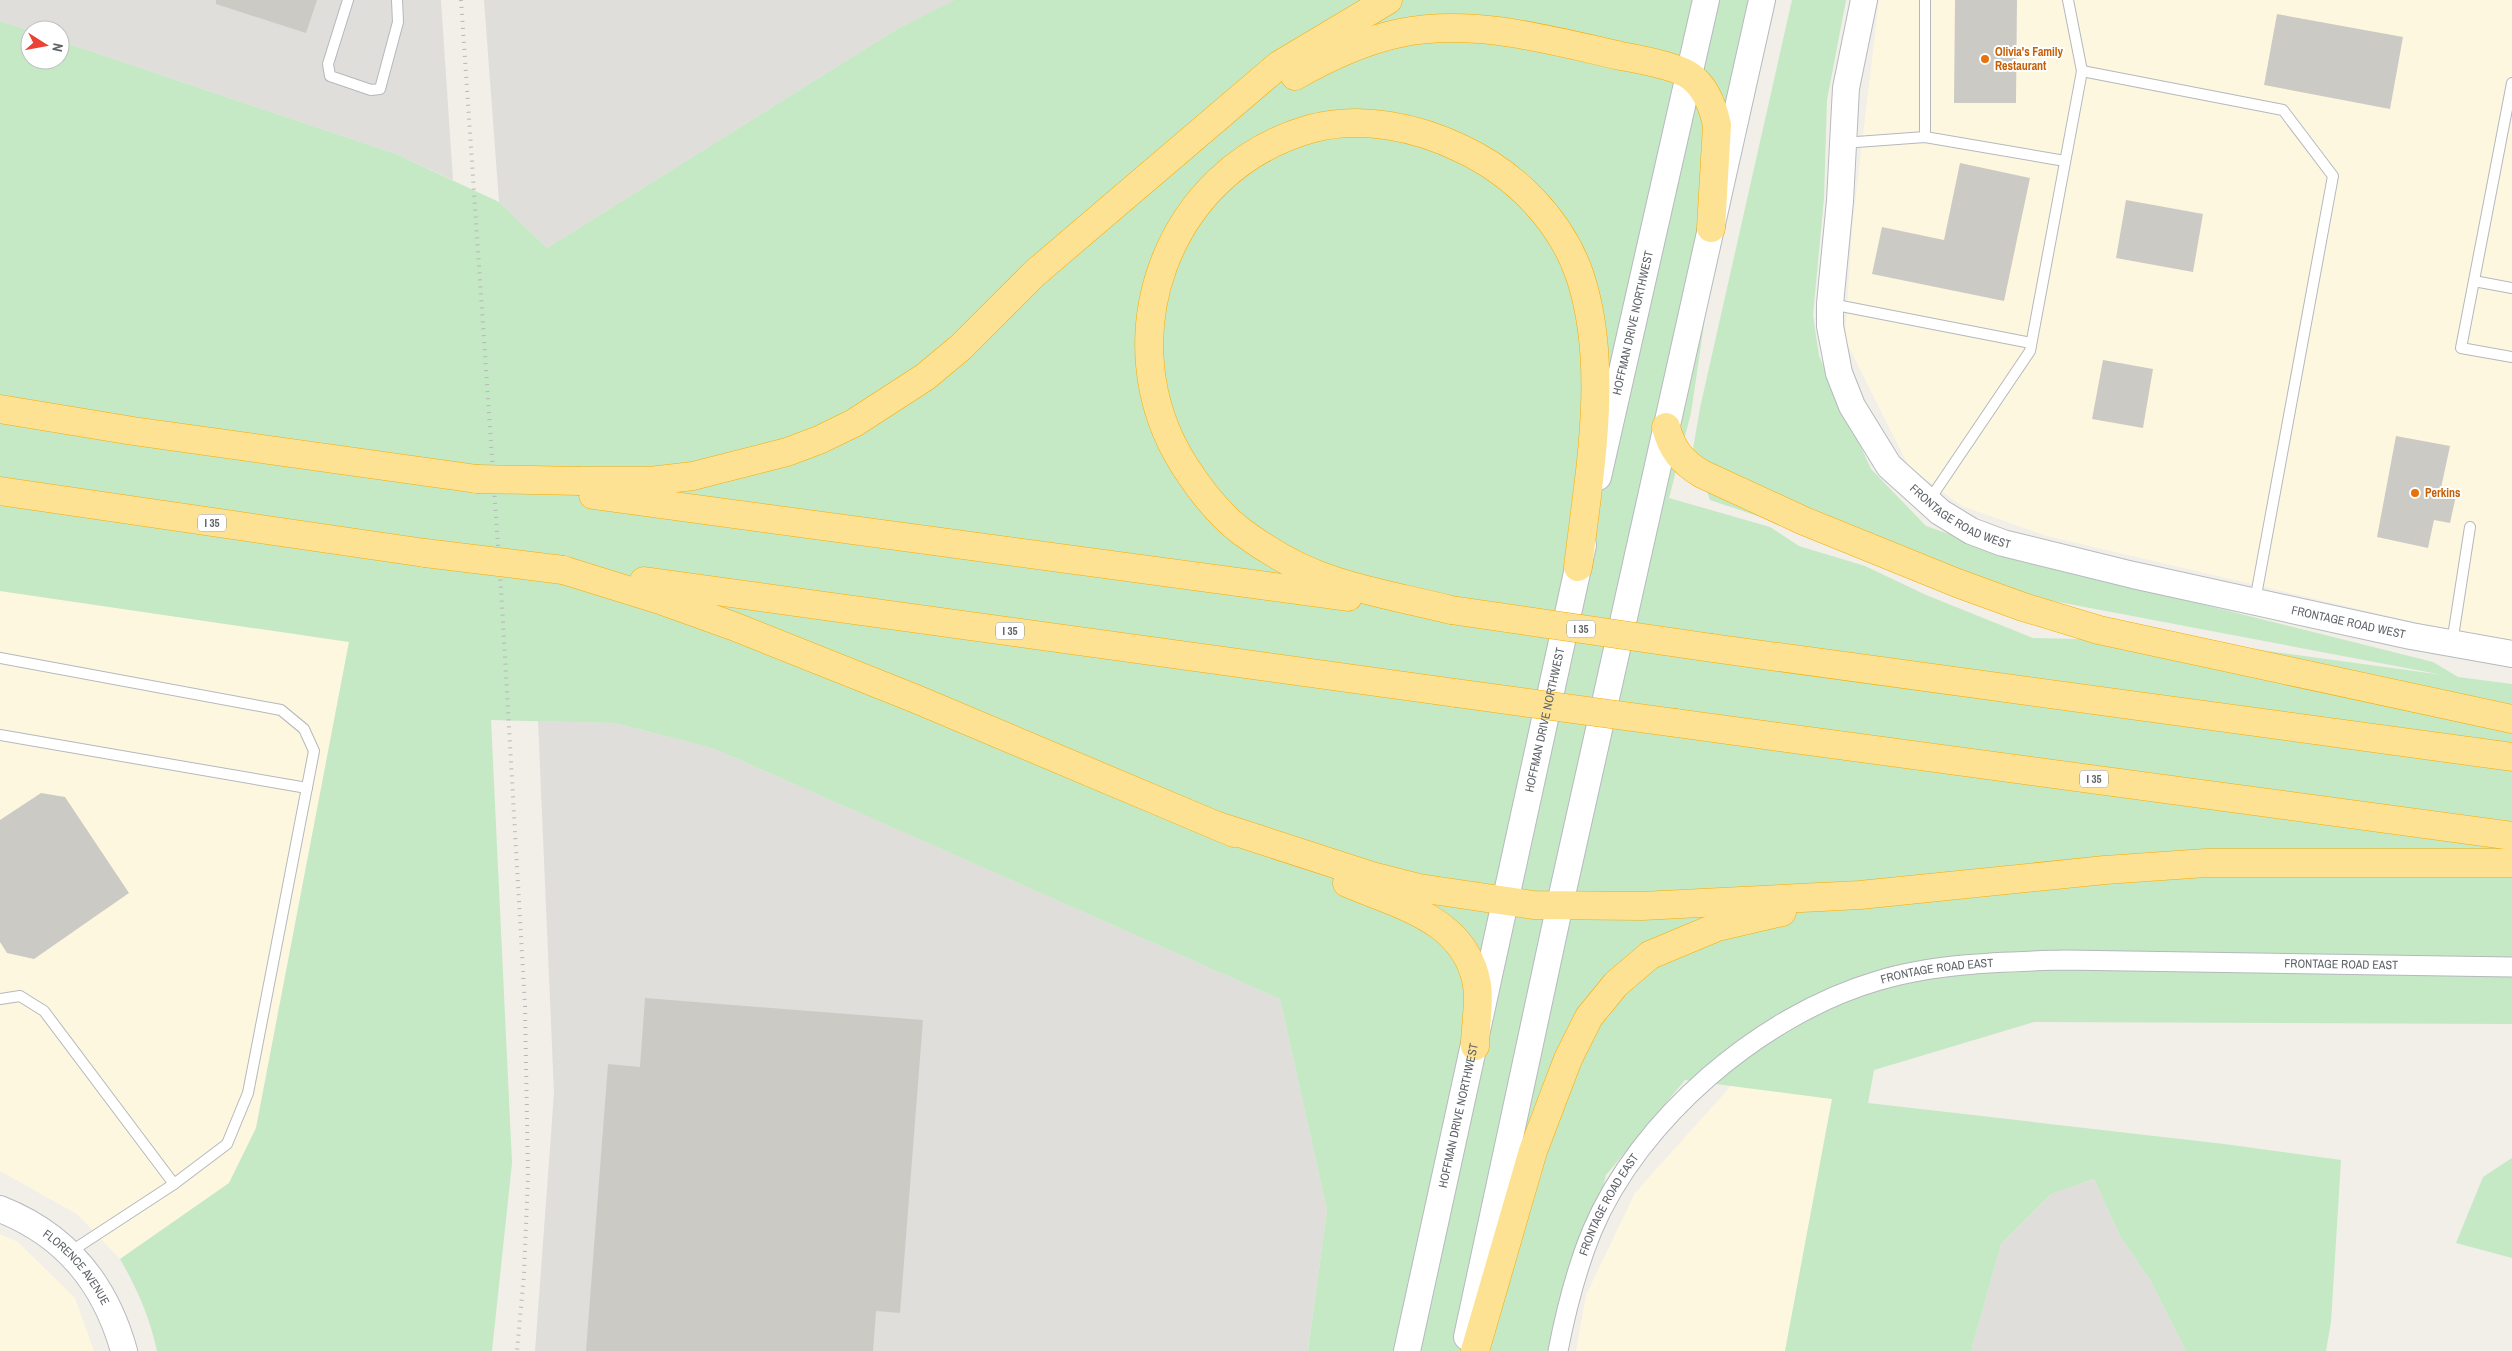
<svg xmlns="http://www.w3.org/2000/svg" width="2512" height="1351" font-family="'Archivo Narrow',sans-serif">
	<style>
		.commercial { fill: #fef7e0 }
		.industrial { fill: #e0deda }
		.green { fill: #c5e8c5 }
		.building { fill: #cccac5 }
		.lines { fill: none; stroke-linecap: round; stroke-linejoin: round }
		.lane-casing { stroke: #b5b8bc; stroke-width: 12 }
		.street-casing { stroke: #b5b8bc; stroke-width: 21 }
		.secondary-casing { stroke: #b6babf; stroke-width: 28 }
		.highway-casing { stroke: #f9ab00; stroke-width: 29 }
		.lane { stroke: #fff; stroke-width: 10 }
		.street { stroke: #fff; stroke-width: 19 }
		.secondary { stroke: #fff; stroke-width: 26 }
		.highway { stroke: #fde293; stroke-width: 28 }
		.rail { stroke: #b6b7b8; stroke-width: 4; stroke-dasharray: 1 6; stroke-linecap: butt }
		.highway-bridge-casing { stroke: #f9ab00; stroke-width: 29; stroke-linecap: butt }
		.highway-bridge { stroke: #fde293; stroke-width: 28 }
		.food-dot { fill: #e8710a; stroke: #fff; stroke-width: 2 }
		.labels { text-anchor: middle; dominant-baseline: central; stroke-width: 4; stroke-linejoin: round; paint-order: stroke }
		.shield { fill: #fff; stroke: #8f9295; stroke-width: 1 }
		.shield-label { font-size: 11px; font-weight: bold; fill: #5f6368 }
		.food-label { font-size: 12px; font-weight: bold; fill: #c56008; stroke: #fff; text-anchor: start }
		.street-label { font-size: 12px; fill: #5f6368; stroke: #fff }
	</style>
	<rect width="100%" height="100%" fill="#f1efe8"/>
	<!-- commercial -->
	<g class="commercial">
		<polygon points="1879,0 2512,0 2512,643 2495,641 2047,536 1962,506 1909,467 1845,339 1852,229"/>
		<polygon points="0,591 349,642 256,1128 229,1183 120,1259 77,1214 0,1171"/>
		<polygon points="1731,1086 1832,1099 1785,1351 1576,1351 1586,1295 1635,1193"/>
		<polygon points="0,1234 18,1242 75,1298 94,1351 0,1351"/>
	</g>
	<!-- industrial -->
	<g class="industrial">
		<polygon points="0,0 441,0 453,180 396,154 60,41 60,30 30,31 0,21"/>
		<polygon points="484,0 954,0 897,29 547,248 499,202"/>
		<polygon points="538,721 615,723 715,749 1280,999 1327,1210 1308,1351 535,1351 554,1093"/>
		<polygon points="2094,1179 2120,1236 2150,1280 2186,1351 1971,1351 2001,1244 2051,1194"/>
	</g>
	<!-- green -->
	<g class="green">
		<path d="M954,0H1776L1708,297L1691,413L1669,498L1770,527L1799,546L1865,566L1926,595L2033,638L2203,642L2443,675L2016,594L1865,552L1710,500L1693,449L1700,408L1792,0H1846L1827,100L1824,198L1813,315L1819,356L1871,469L1926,526L2024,560L2433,662L2458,677L2512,684V1024L2034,1022L1874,1070L1868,1103L2224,1144L2341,1160L2331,1322L2326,1351H2186L2150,1280L2120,1236L2094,1179L2051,1194L2001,1244L1971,1351H1785L1832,1099L1685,1080L1606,1175L1559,1351H1308L1327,1210L1280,999L715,749L615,723L491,720L512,1163L492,1351H157C150,1318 137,1288 120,1259L229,1183L256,1128L349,642L0,591V21L30,31V60H60V41L396,154L499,202L547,248L897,29Z"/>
		<polygon points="2512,1158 2512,1258 2456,1243 2483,1177"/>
	</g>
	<!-- building -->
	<g class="building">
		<polygon points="216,0 317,0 306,33 216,4"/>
		<polygon points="1955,0 2017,0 2016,103 1954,103"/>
		<polygon points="2277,14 2403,37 2390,109 2264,85"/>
		<polygon points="1960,163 2030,178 2004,301 1872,274 1882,227 1944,240"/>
		<polygon points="2126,200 2203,214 2193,272 2116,258"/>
		<polygon points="2103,360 2153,369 2143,428 2092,419"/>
		<polygon points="2396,436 2450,446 2441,488 2457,491 2450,523 2434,520 2428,548 2377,537"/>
		<polygon points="41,793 65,797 129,893 34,959 7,953 0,942 0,820"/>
		<polygon points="645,998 923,1020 900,1313 876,1311 873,1351 586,1351 608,1064 640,1067"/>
	</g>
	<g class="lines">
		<defs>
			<g id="lane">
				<polyline points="348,0 328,64 330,76 371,90 380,89 398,22 397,0"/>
				<polyline points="1925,0 1925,137"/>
				<polyline points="2068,0 2082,71"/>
				<polyline points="2512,83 2461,348 2512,357"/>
				<polyline points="1843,143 1925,137 2065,161"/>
				<polyline points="2474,281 2512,288"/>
				<polyline points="1831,304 2031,343"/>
				<polyline points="1928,502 2030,351 2082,71 2283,110 2333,176 2255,601"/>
				<polyline points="2452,643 2470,527"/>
				<polyline points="0,658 281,710 304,729 314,751 248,1093 227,1144 174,1184 70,1252"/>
				<polyline points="0,735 307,788"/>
				<polyline points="0,999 20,996 44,1011 174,1184"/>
			</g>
			<g id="street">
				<path id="s1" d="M1558,1351C1566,1310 1576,1270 1592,1231C1639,1119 1761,1015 1877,981C1936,963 2002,962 2064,960L2512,967"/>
			</g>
			<g id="secondary">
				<path id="s2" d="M1864,0L1846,88L1840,201L1830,304V326L1839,373L1852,406L1889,466L1940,512L1971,531L2003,543L2133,575L2411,636L2512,654"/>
				<path id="s3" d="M1598,477L1706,0"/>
				<path id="s4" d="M0,1209C66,1235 105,1283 124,1351"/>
				<polyline points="1467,1337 1560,904 1762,0"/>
				<path id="s5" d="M1407,1351L1583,545"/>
			</g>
			<g id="highway">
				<path d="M1295,76C1328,57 1362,41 1400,33C1474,18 1549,40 1621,56C1638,59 1677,66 1690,76C1706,87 1713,107 1717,125L1711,228"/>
				<polyline points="0,409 133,431 477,479"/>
				<path d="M1666,427C1672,450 1682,462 1702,474L1804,521L1957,583L2023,607L2099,630L2512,719"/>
				<polyline points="580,481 650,481 693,476 787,452 819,440 854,423 925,377 961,347 1035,273 1279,65 1388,0"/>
				<polyline points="0,491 425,553"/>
				<polyline points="593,495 1348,597"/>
				<polyline points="563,570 663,601 733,626 916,699 1234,833"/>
				<polyline points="644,581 1456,693"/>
				<path d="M1451,610C1412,600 1370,593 1332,580C1301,570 1268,551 1242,532C1218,514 1200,490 1184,465C1105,340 1166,170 1310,129C1360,115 1417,127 1462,149C1515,174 1561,220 1580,276C1610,367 1589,474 1578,567"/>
				<polyline points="1712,648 2512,757"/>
				<polyline points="1676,723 2512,836"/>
				<polyline points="1218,826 1372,876 1419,888 1533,905 1642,906 1860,895 2105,870 2206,863 2512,863"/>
				<path d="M1347,883C1400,906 1466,919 1477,985C1480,1004 1475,1027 1475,1046"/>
				<polyline points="1475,1351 1533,1151 1568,1059 1589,1017 1616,984 1650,955 1717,927 1782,912"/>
			</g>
		</defs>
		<!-- lane casing -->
		<use href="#lane" class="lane-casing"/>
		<!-- street casing -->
		<use href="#street" class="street-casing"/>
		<!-- secondary casing -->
		<use href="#secondary" class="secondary-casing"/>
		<!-- highway casing -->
		<use href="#highway" class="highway-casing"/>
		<!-- lane -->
		<use href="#lane" class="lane"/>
		<!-- street -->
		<use href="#street" class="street"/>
		<!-- secondary -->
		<use href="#secondary" class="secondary"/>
		<!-- highway -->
		<use href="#highway" class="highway"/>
		<!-- rail -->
		<polyline class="rail" points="461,0 502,605 525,1006 528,1176 524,1274 517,1351"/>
		<defs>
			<g id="highway-bridge">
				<polyline points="477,479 580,481"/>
				<polyline points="425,553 563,570"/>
				<polyline points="1451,610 1712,648"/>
				<polyline points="1456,693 1676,723"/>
			</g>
		</defs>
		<!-- highway-bridge casing -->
		<use href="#highway-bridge" class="highway-bridge-casing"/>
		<!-- highway-bridge -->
		<use href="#highway-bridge" class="highway-bridge"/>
	</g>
	<!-- markers -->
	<g class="food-dot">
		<circle cx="1985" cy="59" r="5"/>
		<circle cx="2415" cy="493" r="5"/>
	</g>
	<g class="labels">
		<!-- shield labels -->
		<g class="shield">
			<rect x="198" y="514.5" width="28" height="17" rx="4"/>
			<rect x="1567" y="620.5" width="28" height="17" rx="4"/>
			<rect x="996" y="622.5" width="28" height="17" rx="4"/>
			<rect x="2080" y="770.5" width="28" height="17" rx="4"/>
		</g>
		<g class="shield-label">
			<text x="212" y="523">I 35</text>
			<text x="1581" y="629">I 35</text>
			<text x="1010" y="631">I 35</text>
			<text x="2094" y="779">I 35</text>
		</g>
		<!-- food labels -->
		<g class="food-label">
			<text x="1995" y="52">Olivia's Family<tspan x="1995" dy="14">Restaurant</tspan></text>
			<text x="2425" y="493">Perkins</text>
		</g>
		<!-- street labels -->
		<g class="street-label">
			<text stroke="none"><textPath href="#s3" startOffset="158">HOFFMAN DRIVE NORTHWEST</textPath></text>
			<text stroke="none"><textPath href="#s2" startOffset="571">FRONTAGE ROAD WEST</textPath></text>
			<text stroke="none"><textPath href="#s2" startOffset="976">FRONTAGE ROAD WEST</textPath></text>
			<text stroke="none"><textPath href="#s5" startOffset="646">HOFFMAN DRIVE NORTHWEST</textPath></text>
			<text stroke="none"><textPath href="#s1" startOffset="981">FRONTAGE ROAD EAST</textPath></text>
			<text stroke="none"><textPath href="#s1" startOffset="576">FRONTAGE ROAD EAST</textPath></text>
			<text stroke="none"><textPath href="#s5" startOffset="241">HOFFMAN DRIVE NORTHWEST</textPath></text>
			<text stroke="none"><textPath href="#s1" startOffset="156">FRONTAGE ROAD EAST</textPath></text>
			<text stroke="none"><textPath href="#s4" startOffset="98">FLORENCE AVENUE</textPath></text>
		</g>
	</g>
	<!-- north arrow -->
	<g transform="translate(45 45) rotate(101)"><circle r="24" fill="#ffffff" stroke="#bfc1c3"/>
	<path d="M0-4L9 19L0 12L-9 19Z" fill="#ea4335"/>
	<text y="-8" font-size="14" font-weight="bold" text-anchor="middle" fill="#5f6368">N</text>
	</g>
</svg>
